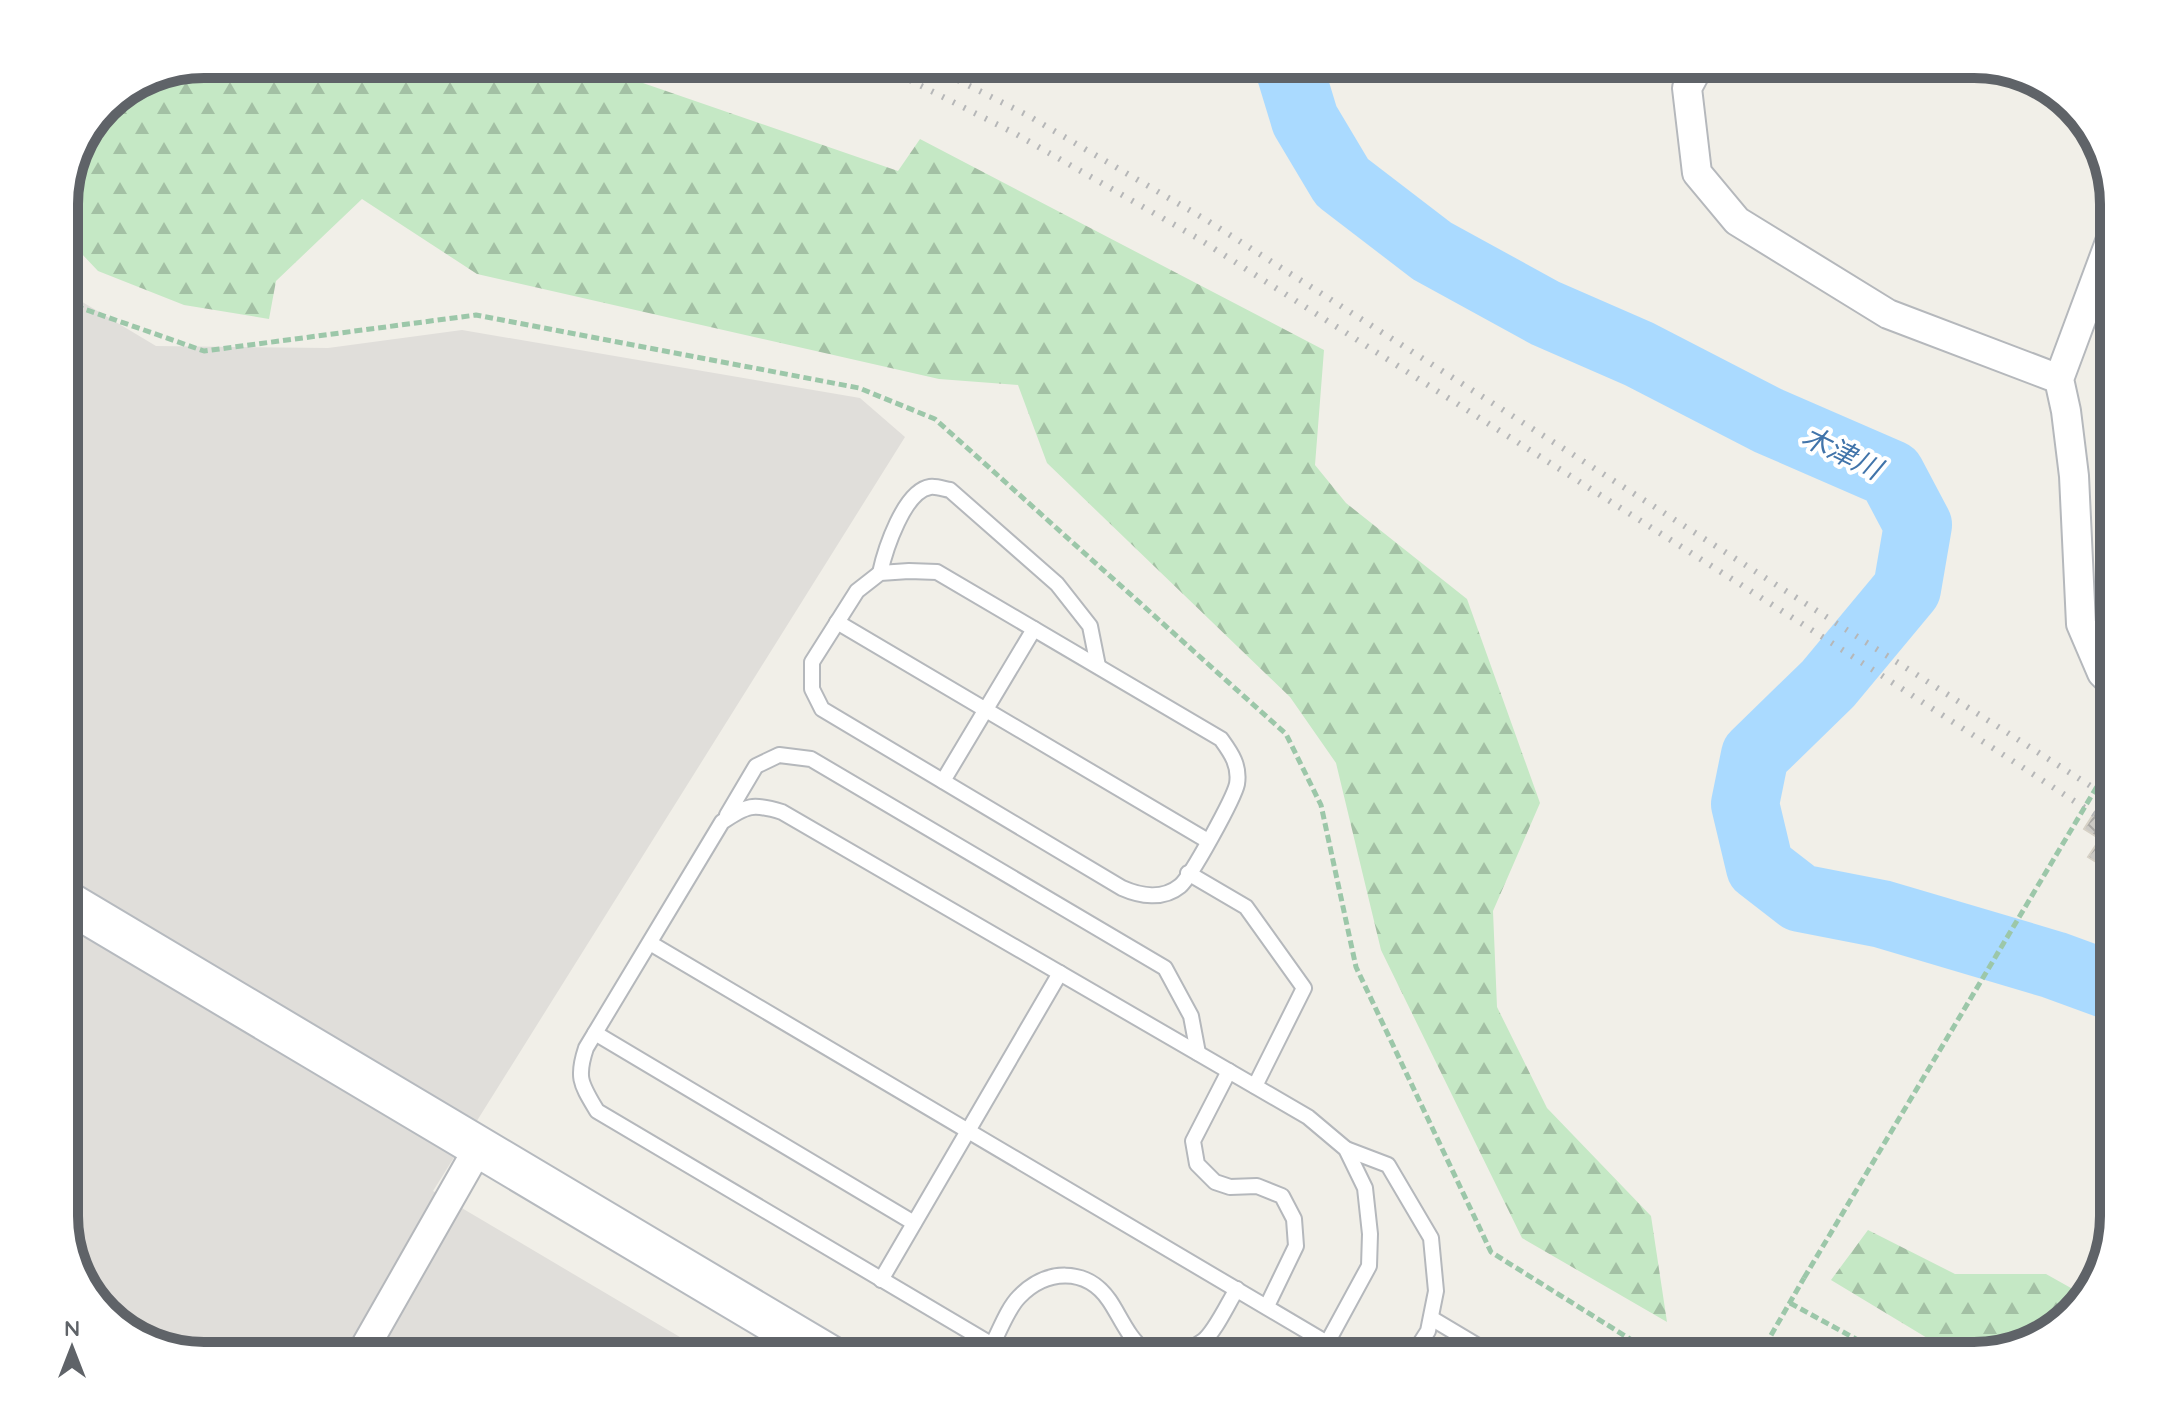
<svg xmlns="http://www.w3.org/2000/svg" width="2178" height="1420" font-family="Quicksand,'Noto Sans JP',sans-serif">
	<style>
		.industrial { fill: #e0deda }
		.forest { fill: url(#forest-firs) }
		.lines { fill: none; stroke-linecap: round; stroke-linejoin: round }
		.river { stroke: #aadaff; stroke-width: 68 }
		.building { fill: url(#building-cross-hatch); stroke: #d6d1c6; stroke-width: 2; filter: url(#shadow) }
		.lane-casing { stroke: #b5b8bc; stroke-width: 18 }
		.street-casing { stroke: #b5b8bc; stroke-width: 32 }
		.secondary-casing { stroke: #b6babf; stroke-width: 44 }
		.path { stroke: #9cc7a9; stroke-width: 5; stroke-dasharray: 8 4; stroke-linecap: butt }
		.lane { stroke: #fff; stroke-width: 14 }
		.street { stroke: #fff; stroke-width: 28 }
		.secondary { stroke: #fff; stroke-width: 40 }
		.rail { stroke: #b6b7b8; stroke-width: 6; stroke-dasharray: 2 10; stroke-linecap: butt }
		.path-bridge { stroke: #9cc7a9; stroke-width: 5; stroke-dasharray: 8 4; stroke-linecap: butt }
		.labels { text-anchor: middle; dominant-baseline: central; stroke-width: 8; stroke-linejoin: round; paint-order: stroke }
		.water-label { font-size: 28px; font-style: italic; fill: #4174aa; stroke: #fff }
		.rim { fill: none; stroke: #5f6368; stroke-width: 10 }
	</style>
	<defs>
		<pattern id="forest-firs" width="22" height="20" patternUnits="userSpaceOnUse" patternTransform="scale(2)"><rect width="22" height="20" fill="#c5e8c5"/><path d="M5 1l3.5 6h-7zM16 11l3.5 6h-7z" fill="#a3c0a4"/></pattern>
		<pattern id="building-cross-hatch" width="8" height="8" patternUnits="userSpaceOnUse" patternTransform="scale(2)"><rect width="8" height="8" fill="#cccac5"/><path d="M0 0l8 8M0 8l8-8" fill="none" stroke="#a9a8a4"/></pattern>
		<filter id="shadow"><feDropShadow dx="9" dy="5" stdDeviation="0" flood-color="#0004"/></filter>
	</defs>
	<rect width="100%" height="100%" fill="#f1efe8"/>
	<!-- industrial -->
	<polygon class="industrial" points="64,291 156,346 328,348 462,330 860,398 905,437 433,1191 712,1356 204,1356 127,1333 83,1285 64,1224"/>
	<!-- forest -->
	<g class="forest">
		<polygon points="204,64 642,64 640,82 898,171 920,139 1324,350 1315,465 1346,503 1467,599 1540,803 1493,911 1497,1007 1547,1108 1651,1216 1667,1322 1522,1238 1381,950 1336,763 1290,697 1047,463 1018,385 939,379 477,274 362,199 276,281 269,319 184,305 98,271 64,235 64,196 105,105 151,75"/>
		<polygon points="1868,1230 1955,1274 2046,1274 2087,1297 2043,1337 1974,1356 1957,1356 1831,1280"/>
	</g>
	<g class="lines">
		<!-- river -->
		<polyline class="river" points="1288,64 1305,120 1342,182 1432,251 1545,313 1639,354 1769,421 1891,474 1918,525 1907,589 1828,684 1755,755 1745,804 1760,867 1800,898 1882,914 2054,965 2114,987"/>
	</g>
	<!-- building -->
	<polygon class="building" points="2114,782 2114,873 2088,857 2100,839 2084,829"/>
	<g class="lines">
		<defs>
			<g id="lane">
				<path d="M909,571L937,572L1221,739C1231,753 1240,765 1237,784C1234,798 1191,877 1180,886C1163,900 1140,896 1122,888L822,709L812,689V662L857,591L880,573Z"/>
				<path d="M880,573C885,550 904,491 930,487C936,486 944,489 950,490L1057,584L1090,626L1098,666"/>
				<polyline points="837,622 1208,841"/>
				<polyline points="943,781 1034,629"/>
				<polyline points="727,815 756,766 779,755 811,759 1165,968 1191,1016 1198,1053"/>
				<polyline points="1188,873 1246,907 1304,988 1255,1086"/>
				<polyline points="650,943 1327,1343"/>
				<polyline points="595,1033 914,1223"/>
				<polyline points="1229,1071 1193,1141 1197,1164 1215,1182 1230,1187 1257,1186 1282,1196 1294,1219 1296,1246 1267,1306"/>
				<polyline points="1346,1149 1388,1165 1431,1238 1436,1291 1428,1331 1412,1356"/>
				<polyline points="881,1280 1060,973"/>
				<polyline points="1431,1318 1483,1349 1478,1356"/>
				<path d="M992,1345C1000,1330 1008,1308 1019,1297C1046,1269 1086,1267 1109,1300C1119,1314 1129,1340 1145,1350C1162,1360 1188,1352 1203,1341C1215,1332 1228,1303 1237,1289"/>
				<path d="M1011,1356L597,1111C581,1084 576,1078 586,1048L722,822C747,805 753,803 782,812L1308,1117L1346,1149L1365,1188L1370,1234L1369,1266L1320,1356"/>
			</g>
			<g id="street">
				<polyline points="1700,64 1687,88 1697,173 1737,221 1888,314 2059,379"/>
				<polyline points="2114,231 2059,379 2066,411 2074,476 2081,624 2102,673 2114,685"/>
				<polyline points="360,1356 479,1147"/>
			</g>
			<polyline id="secondary" points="64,900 830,1356"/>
		</defs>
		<!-- lane casing -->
		<use href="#lane" class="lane-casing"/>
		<!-- street casing -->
		<use href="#street" class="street-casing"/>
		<!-- secondary casing -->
		<use href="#secondary" class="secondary-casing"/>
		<!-- path -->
		<g class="path">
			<polyline points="64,302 204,351 476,315 859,388 935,419 1286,734 1321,805 1356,967 1491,1252 1657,1356"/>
			<polyline points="1790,1303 1887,1356"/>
			<polyline points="1759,1356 1804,1278"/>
		</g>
		<!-- lane -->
		<use href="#lane" class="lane"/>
		<!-- street -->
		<use href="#street" class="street"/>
		<!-- secondary -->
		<use href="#secondary" class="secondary"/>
		<!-- rail -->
		<g class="rail">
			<polyline points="878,64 1016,134 1199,239 1818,634 2114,827"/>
			<polyline points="926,64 1027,115 1208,221 2114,801"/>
		</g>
		<!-- path-bridge -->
		<polyline class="path-bridge" points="1804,1278 2114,758"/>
	</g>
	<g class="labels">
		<!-- water labels -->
		<g class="water-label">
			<text transform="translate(1842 452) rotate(26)">木津川</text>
		</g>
	</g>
	<!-- crop -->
	<path d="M0 0H2178V1420H0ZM204 78H1974A126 126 0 0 1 2100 204V1216A126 126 0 0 1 1974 1342H204A126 126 0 0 1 78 1216V204A126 126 0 0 1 204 78Z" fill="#fff" fill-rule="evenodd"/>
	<path class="rim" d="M204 78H1974A126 126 0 0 1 2100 204V1216A126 126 0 0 1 1974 1342H204A126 126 0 0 1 78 1216V204A126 126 0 0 1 204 78Z"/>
	<!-- north arrow -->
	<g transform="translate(72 1348)" stroke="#ffffff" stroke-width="6" paint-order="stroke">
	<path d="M0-6L14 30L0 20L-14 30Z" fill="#5f6368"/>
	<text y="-12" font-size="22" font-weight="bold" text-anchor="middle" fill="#5f6368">N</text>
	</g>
</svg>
